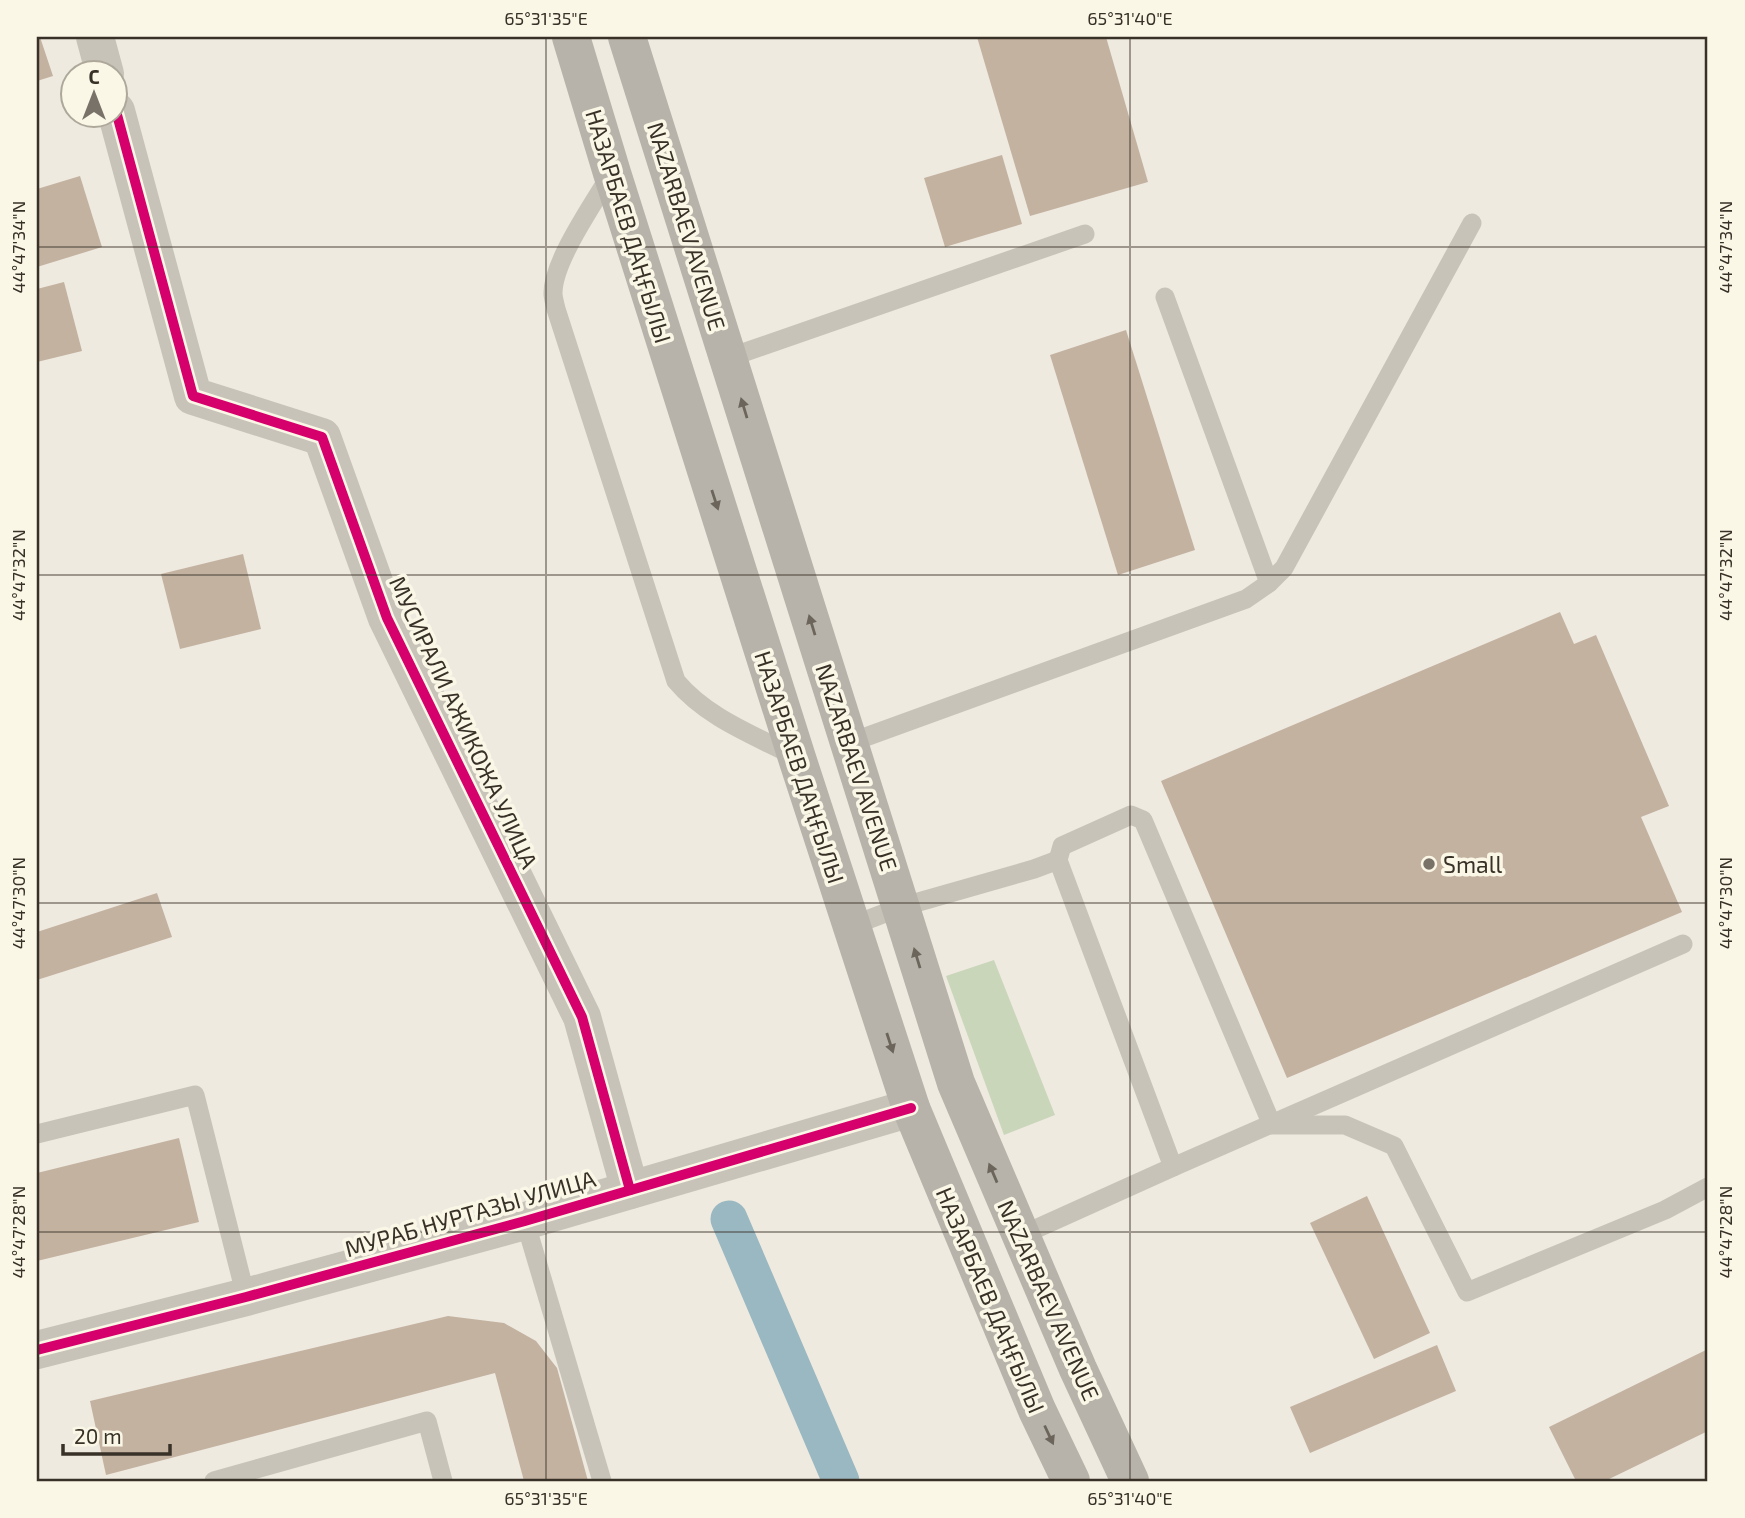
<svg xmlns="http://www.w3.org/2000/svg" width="1745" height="1518" font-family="'Exo 2',sans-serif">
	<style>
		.green { fill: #cad6b9 }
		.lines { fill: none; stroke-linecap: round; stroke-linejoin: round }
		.canal { stroke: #9ab8c1; stroke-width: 37 }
		.building { fill: #c4b2a0 }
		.service { stroke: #c8c3b9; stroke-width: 19 }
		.minor { stroke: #c8c3b9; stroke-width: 38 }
		.secondary { stroke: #b8b3aa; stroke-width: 38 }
		.cycleway-casing { stroke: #fbf7e7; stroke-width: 15 }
		.cycleway { stroke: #d6006c; stroke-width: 10 }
		.oneway { fill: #6b655b }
		.ticks { fill: none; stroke: #383127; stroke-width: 2; stroke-opacity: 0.45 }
		.poi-dot { fill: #787268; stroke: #fbf7e7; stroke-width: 2.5 }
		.labels { text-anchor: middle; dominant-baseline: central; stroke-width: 7; stroke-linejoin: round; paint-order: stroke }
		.street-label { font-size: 23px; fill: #383127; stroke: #fbf7e7 }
		.poi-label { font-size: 23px; fill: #383127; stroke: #fbf7e7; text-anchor: start }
		.neatline { fill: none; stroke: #383127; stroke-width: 2.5 }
		.ticks-label { font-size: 18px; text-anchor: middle; fill: #383127 }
	</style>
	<rect width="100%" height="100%" fill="#eeeae0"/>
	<!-- green -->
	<polygon class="green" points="994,960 1055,1115 1004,1135 946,976"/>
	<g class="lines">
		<!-- canal -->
		<polyline class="canal" points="729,1219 841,1481"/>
	</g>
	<!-- building -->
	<g class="building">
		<polygon points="37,37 40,37 53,76 37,81"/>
		<polygon points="977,37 1106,37 1148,182 1030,216"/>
		<polygon points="1002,155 1022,224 945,247 924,178"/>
		<polygon points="80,176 102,247 37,267 37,189"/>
		<polygon points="64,282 82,351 37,362 37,289"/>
		<polygon points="1126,330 1195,550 1118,575 1050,355"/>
		<polygon points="243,554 261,629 180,649 161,574"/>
		<polygon points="1560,612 1574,644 1596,635 1669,806 1641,817 1682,912 1287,1078 1161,781"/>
		<polygon points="157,893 172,937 37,980 37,932"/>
		<polygon points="179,1138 199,1222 37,1261 37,1173"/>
		<polygon points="1367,1196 1430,1333 1374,1359 1310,1223"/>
		<polygon points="448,1316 504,1323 536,1341 557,1368 588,1481 524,1481 495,1373 106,1475 90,1401"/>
		<polygon points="1437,1345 1456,1391 1310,1453 1290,1407"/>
		<polygon points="1708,1349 1708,1431 1605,1481 1576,1481 1549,1427"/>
	</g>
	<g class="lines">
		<!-- service -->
		<g class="service">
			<path d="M611,174C594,203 553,261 553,293C553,298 555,304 556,309L676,681C707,718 754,735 796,757"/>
			<polyline points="1165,297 1269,583"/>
			<polyline points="728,358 1085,234"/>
			<polyline points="849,743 1246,599 1269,583 1284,568 1472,223"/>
			<polyline points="1058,860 1062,846 1131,815 1143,820 1272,1125 1345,1125 1394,1146 1467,1292 1665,1210 1708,1187"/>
			<polyline points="851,926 901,907 1034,869 1058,860 1173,1167 1020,1236"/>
			<polyline points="37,1134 195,1095 246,1297"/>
			<polyline points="1173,1167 1683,944"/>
			<polyline points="525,1221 602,1481"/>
			<polyline points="214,1481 427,1421 443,1481"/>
		</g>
		<!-- minor -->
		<g class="minor">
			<polyline points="95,37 105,74"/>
			<polyline points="116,111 193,396 322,437 387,618 582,1017 630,1190"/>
			<polyline points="37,1350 246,1297 525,1221 911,1108"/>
		</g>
		<!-- secondary -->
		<g class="secondary">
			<polyline points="571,37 612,173 797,758 911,1108 1037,1410 1071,1481"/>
			<polyline points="627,37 956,1083 1078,1369 1130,1481"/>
		</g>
		<defs>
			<g id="cycleway">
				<polyline points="116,111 193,396 322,437 387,618 582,1017 630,1190"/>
				<polyline points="37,1350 246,1297 525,1221 911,1108"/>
			</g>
		</defs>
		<!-- cycleway casing -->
		<use href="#cycleway" class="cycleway-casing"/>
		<!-- cycleway -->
		<use href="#cycleway" class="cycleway"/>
	</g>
	<!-- one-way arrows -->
	<defs><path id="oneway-solid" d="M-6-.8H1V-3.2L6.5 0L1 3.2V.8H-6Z" transform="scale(1.75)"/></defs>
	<g class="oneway">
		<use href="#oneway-solid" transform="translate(744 408) rotate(-107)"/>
		<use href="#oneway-solid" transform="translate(715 500) rotate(72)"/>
		<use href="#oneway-solid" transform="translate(812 625) rotate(-107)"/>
		<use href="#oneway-solid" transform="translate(917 958) rotate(-107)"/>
		<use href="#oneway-solid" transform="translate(890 1043) rotate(72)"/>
		<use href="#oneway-solid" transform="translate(993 1173) rotate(-113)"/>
		<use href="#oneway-solid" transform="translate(1049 1435) rotate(65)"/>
	</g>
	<!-- ticks -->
	<path class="ticks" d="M546,37V1481M1130,37V1481M37,247H1708M37,575H1708M37,903H1708M37,1232H1708"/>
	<!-- markers -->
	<circle class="poi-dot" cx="1429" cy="864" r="7"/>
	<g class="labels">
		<!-- street labels -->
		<g class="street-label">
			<text transform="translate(629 226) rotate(73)">НАЗАРБАЕВ ДАҢҒЫЛЫ</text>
			<text transform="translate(687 226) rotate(73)">NAZARBAEV AVENUE</text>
			<text transform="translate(464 722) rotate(65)">МУСИРАЛИ АЖИКОЖА УЛИЦА</text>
			<text transform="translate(800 767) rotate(72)">НАЗАРБАЕВ ДАҢҒЫЛЫ</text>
			<text transform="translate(857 767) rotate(72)">NAZARBAEV AVENUE</text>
			<text transform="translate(470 1213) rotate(-16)">МУРАБ НУРТАЗЫ УЛИЦА</text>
			<text transform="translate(991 1300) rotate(67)">НАЗАРБАЕВ ДАҢҒЫЛЫ</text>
			<text transform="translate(1049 1300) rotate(66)">NAZARBAEV AVENUE</text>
		</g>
		<!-- poi labels -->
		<g class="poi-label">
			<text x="1443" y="864">Small</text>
		</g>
	</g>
	<!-- border -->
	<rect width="1745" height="1518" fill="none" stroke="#fbf7e7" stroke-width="77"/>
	<!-- north arrow -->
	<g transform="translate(94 94)"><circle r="33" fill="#fbf7e7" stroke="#ada89a" stroke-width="2"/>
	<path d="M0-5L12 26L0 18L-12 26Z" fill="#787268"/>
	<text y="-10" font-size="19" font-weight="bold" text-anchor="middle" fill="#383127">С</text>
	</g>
	<!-- scale -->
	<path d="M63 1444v10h107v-10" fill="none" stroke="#383127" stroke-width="3.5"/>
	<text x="74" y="1444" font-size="21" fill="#383127" stroke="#fbf7e7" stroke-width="5" paint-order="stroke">20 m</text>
	<rect x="38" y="38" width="1668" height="1442" class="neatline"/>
	<g class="ticks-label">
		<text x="546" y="25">65°31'35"E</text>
		<text x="1130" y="25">65°31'40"E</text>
		<text transform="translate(19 247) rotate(-90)" y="6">44°47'34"N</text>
		<text transform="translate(1726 247) rotate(-90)" y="6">44°47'34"N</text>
		<text transform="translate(19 575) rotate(-90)" y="6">44°47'32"N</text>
		<text transform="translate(1726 575) rotate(-90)" y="6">44°47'32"N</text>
		<text transform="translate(19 903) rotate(-90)" y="6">44°47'30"N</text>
		<text transform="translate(1726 903) rotate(-90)" y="6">44°47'30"N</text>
		<text transform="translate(19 1232) rotate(-90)" y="6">44°47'28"N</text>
		<text transform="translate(1726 1232) rotate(-90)" y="6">44°47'28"N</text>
		<text x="546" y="1505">65°31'35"E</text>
		<text x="1130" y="1505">65°31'40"E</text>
	</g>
</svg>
